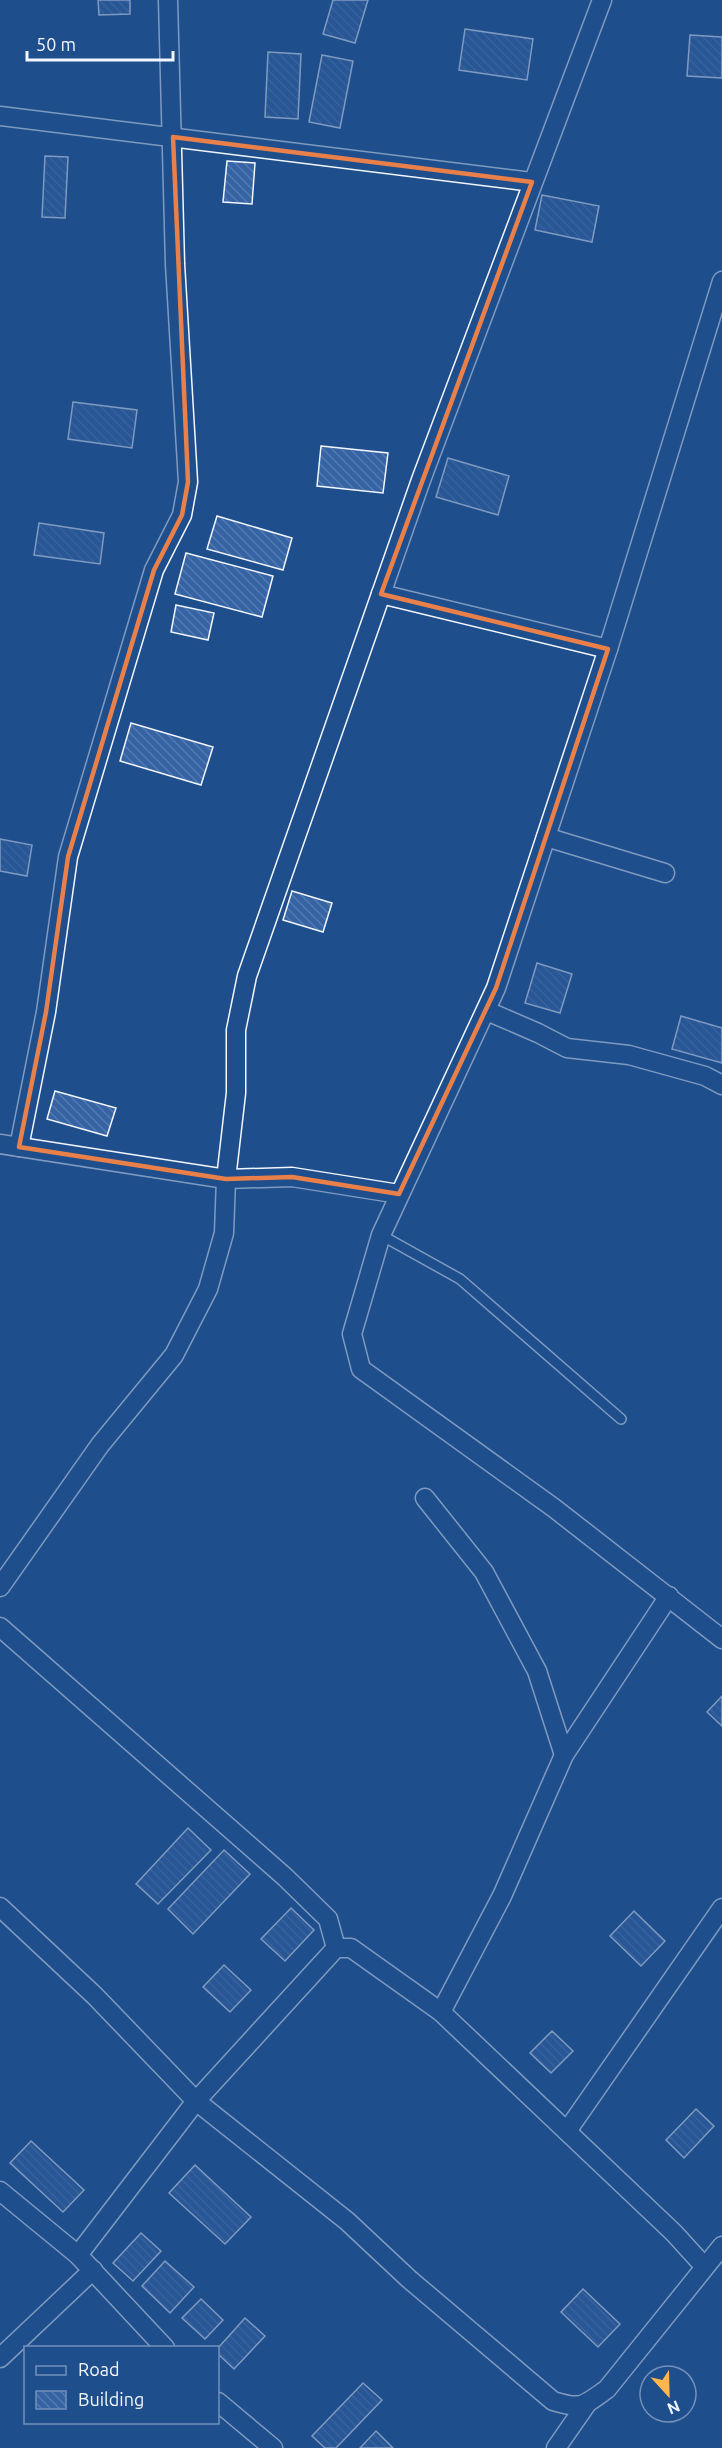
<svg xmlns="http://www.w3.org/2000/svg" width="722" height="2448" font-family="Ubuntu,sans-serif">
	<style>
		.building { fill: url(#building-back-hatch); stroke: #f2f6ff; stroke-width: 1.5 }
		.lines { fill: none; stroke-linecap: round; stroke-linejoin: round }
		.service-casing { stroke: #f2f6ff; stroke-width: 12 }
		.minor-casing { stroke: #f2f6ff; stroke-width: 21 }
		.service { stroke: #1f4e8c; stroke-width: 9 }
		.minor { stroke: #1f4e8c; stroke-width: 18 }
		.marked { fill: none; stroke: #ea8049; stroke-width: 4.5; stroke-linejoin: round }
	</style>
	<defs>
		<pattern id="building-back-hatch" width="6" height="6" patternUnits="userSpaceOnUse" patternTransform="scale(1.5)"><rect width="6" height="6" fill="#3563a3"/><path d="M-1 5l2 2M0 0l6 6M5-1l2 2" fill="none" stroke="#537ab1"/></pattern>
	</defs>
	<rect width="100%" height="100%" fill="#1f4e8c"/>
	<!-- building -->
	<g class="building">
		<polygon points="98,0 130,0 130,14 99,15"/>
		<polygon points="333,0 368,0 355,43 323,34"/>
		<polygon points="465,29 533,39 527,80 459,70"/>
		<polygon points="690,35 722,37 722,78 687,76"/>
		<polygon points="268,52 301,54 298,119 265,117"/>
		<polygon points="322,55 353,61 340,128 309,122"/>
		<polygon points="45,156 68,157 65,218 42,217"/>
		<polygon points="227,161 255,163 252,204 223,202"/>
		<polygon points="542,195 599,206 592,242 535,230"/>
		<polygon points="73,402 137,410 132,448 68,439"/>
		<polygon points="321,446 388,453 383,493 317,486"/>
		<polygon points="448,458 509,476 498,515 436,497"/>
		<polygon points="217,516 292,538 283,570 207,549"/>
		<polygon points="39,523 104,533 100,564 34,555"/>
		<polygon points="186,553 273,576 262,617 175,594"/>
		<polygon points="176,605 214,613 208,640 171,632"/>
		<polygon points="131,723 213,747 201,785 120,761"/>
		<polygon points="0,839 32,845 27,876 0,871"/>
		<polygon points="292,891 332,903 323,932 283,920"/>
		<polygon points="537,963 572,974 560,1013 525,1003"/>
		<polygon points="681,1016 722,1028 722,1063 672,1049"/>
		<polygon points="55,1091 116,1108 107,1136 47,1119"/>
		<polygon points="722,1696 722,1726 707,1712"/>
		<polygon points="188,1828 211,1850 158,1904 136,1884"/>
		<polygon points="224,1850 250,1874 193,1934 168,1909"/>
		<polygon points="291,1908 314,1930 285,1961 261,1939"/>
		<polygon points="634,1911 665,1941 641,1966 610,1936"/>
		<polygon points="224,1965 251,1990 230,2012 203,1987"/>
		<polygon points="552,2031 573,2051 551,2073 530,2053"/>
		<polygon points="696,2109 714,2126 684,2158 666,2140"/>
		<polygon points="31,2141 84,2190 63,2212 10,2163"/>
		<polygon points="195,2165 251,2217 225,2244 169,2193"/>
		<polygon points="141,2233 161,2251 133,2281 113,2263"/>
		<polygon points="165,2261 194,2287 170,2313 142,2286"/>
		<polygon points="583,2289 620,2324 598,2347 561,2312"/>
		<polygon points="201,2299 223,2320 205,2339 182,2318"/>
		<polygon points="245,2318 265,2336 234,2369 218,2354 218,2348"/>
		<polygon points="363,2383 382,2400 336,2448 325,2448 312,2436"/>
		<polygon points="376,2431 393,2448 360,2448"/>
	</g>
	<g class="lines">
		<defs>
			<polyline id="service" points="381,1235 460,1279 621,1419"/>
			<g id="minor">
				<polyline points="0,116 532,182"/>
				<polyline points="722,281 608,649 496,988 381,1235 352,1334 361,1369 554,1508 722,1639"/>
				<polyline points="381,594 608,649"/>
				<polyline points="546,837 665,873"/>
				<polyline points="487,1011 538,1033 567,1048 629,1055 705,1076 722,1085"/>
				<polyline points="0,1144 226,1179 292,1177 399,1194"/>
				<polyline points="19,1147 46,1012 68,857 154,570 182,515 188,482 175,264 168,0"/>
				<polyline points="425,1498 484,1572 537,1671 564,1755"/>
				<polyline points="0,1587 100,1445 174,1355 208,1289 224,1233 226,1179 236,1093 236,1030 247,976 421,480 602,0"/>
				<polyline points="0,1627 285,1877 328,1919 336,1948"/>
				<path d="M0,1907L95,1996L196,2101L347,2221L409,2279L553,2401C582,2410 583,2406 607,2389L722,2246"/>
				<polyline points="441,2012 502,1896 564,1755 669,1596"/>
				<polyline points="567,2131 722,1908"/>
				<polyline points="0,2191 78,2255 165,2348"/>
				<polyline points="78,2255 196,2101 336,1948 351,1948 441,2012 674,2233 704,2266"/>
				<polyline points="0,2358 93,2270"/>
				<polyline points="218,2402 273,2448"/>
				<polyline points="556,2448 588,2402"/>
			</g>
		</defs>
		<!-- service casing -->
		<use href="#service" class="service-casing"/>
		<!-- minor casing -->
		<use href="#minor" class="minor-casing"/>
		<!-- service -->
		<use href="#service" class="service"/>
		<!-- minor -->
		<use href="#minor" class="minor"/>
	</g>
	<!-- marked area -->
	<path d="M0 0H722V2448H0ZM173,137L532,182L381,594L608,649L496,988L399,1194L292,1177L226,1179L19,1147L46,1012L68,857L154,570L182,515L188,482Z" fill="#1f4e8c" fill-opacity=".55" fill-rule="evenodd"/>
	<path class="marked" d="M173,137L532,182L381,594L608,649L496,988L399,1194L292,1177L226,1179L19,1147L46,1012L68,857L154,570L182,515L188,482Z"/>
	<!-- legend -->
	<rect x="24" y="2346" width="195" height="78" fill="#1f4e8c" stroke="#7391ba" stroke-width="1.5"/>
	<rect x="36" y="2366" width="30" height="9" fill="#1f4e8c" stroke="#7391ba" stroke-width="1.5"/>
	<text x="78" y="2376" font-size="18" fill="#f2f6ff">Road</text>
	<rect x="36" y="2391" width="30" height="18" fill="url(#building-back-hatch)" stroke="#7391ba" stroke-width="1.5"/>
	<text x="78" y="2406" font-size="18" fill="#f2f6ff">Building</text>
	<!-- north arrow -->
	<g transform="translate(668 2394) rotate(158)"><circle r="28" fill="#1f4e8c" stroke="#7391ba" stroke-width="1.5"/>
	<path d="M0-4.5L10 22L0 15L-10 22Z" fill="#ffb74d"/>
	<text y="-9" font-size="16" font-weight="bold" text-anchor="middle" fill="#f2f6ff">N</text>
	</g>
	<!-- scale -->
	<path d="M27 51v9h146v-9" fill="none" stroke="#f2f6ff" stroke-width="3"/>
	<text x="36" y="51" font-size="18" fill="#f2f6ff" stroke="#1f4e8c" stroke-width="4.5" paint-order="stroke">50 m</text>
</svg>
